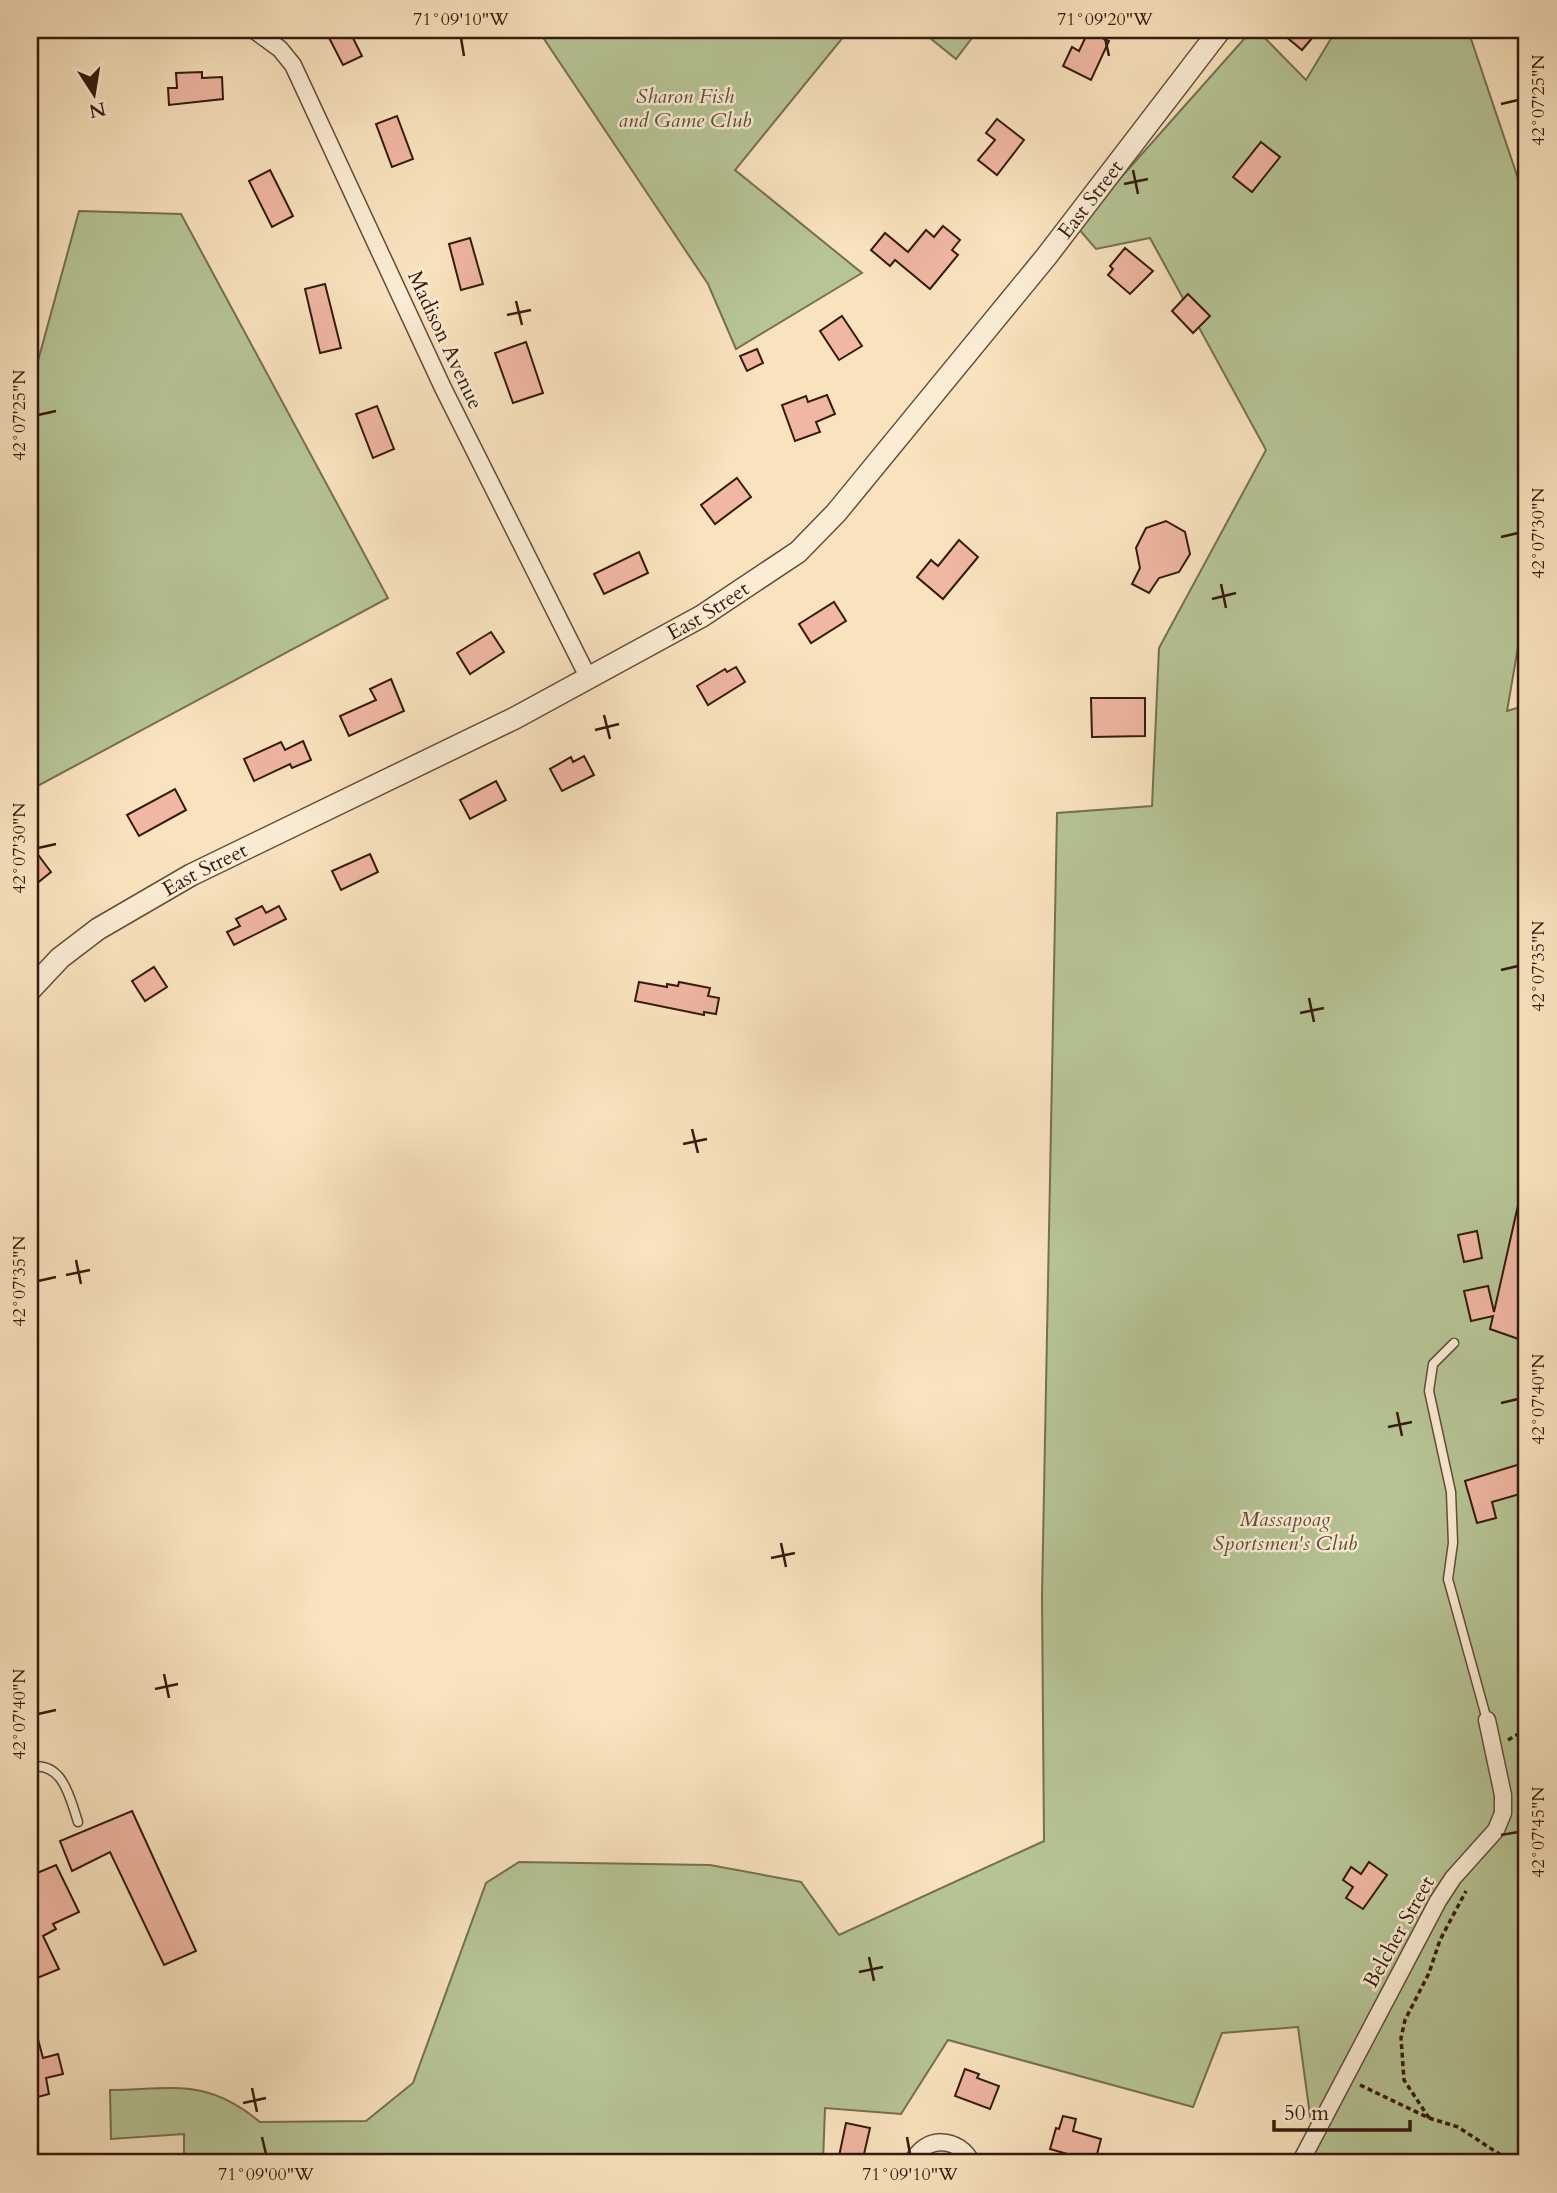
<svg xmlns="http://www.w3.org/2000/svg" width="1557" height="2193" font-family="Cardo,serif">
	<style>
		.green { fill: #b7c596; stroke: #767052; stroke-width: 2 }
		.building { fill: #f0b7a3; stroke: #351a0e; stroke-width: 2 }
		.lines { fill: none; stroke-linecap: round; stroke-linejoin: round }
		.service-casing { stroke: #664c3a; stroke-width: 11 }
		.minor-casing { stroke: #664c3a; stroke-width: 19 }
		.tertiary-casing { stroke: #664c3a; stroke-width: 24 }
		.path { stroke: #351a0e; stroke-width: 3.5; stroke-dasharray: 5 3.5; stroke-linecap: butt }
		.service { stroke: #fbedd5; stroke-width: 8 }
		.minor { stroke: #fbedd5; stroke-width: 16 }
		.tertiary { stroke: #fbedd5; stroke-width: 21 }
		.ticks { fill: none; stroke: #351a0e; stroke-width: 2.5 }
		.labels { text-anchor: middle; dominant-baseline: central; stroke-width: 5; stroke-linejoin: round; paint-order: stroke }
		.park-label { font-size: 21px; font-style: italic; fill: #5c4d37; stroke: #fbedd5 }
		.street-label { font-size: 21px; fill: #351a0e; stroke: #fbedd5 }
		.neatline { fill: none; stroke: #351a0e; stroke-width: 2.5 }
		.ticks-label { font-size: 18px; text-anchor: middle; fill: #351a0e }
	</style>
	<rect width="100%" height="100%" fill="#f9e3be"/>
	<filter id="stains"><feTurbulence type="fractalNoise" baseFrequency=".00286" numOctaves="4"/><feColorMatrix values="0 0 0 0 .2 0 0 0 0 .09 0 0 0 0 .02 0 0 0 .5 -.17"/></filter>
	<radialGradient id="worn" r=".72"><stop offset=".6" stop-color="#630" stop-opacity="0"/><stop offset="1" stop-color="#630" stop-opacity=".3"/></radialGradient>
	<!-- green -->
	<g class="green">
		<polygon points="538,30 849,30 735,170 862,273 736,349 708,284"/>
		<polygon points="920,30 978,30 956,59"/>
		<path d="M1252,30H1257L1306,80L1335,32L1333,30H1468L1527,205V595L1507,711L1527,705V2163H1311L1314,2145L1298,2027L1222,2033L1193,2107L948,2040L901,2114L825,2108L823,2163H200L184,2160V2134L111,2139L110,2090C175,2089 207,2078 260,2122L366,2121L413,2083L486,1883L519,1862L710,1865L801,1882L839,1935L1044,1841L1042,1596L1057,813L1152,806L1159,648L1266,450L1150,238L1096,249L1077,227Z"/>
		<polygon points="79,211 181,214 388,598 30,790 30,390"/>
	</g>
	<!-- building -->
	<g class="building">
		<polygon points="325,30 349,30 362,56 343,65"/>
		<polygon points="1278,30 1319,30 1302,50"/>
		<polygon points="1088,32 1109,41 1091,80 1063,66 1072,47 1079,51"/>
		<polygon points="202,72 202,78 222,77 223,99 169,105 168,88 177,88 176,73"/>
		<polygon points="397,116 413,159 392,167 376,124"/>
		<polygon points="997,119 1024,140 997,175 978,160 995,140 986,133"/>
		<polygon points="1261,142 1280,157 1252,192 1233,177"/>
		<polygon points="270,170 293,216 272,227 249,181"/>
		<polygon points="943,226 960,240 952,250 958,255 930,289 895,260 890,266 871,250 885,233 908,252 926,230 934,237"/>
		<polygon points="470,238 483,284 461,290 449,244"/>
		<polygon points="1125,248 1153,271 1130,294 1108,275 1113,269 1110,266"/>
		<polygon points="325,284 341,348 320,353 305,289"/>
		<polygon points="1188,294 1210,316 1193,333 1172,311"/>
		<polygon points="842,316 862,346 839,360 820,331"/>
		<polygon points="526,342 543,393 513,403 495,353"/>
		<polygon points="757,349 763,363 747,371 740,356"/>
		<polygon points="827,395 835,414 816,422 820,432 795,441 782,405 806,396 808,402"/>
		<polygon points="377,406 394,449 373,458 356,414"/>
		<polygon points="737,478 751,497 715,524 701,505"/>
		<polygon points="1166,521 1185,532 1190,554 1179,572 1159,578 1149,593 1132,584 1140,568 1136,548 1146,528"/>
		<polygon points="959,540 978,557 943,599 917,577 931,560 938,566"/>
		<polygon points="639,552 648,573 604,594 594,574"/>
		<polygon points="834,602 846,621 811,643 799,624"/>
		<polygon points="491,632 504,652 470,674 457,653"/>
		<polygon points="736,667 745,682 708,705 697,686 725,669 727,672"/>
		<polygon points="391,679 404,711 349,736 340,716 376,700 370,689"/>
		<polygon points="1091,698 1145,698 1145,736 1092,737"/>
		<polygon points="303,741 311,760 292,768 290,764 254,781 244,759 281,742 285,750"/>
		<polygon points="584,756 594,775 562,791 550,769 571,757 573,762"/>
		<polygon points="496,781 506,800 470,819 460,800"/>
		<polygon points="175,789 186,810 139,836 127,815"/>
		<polygon points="30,844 51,872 30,889"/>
		<polygon points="370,854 378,872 341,890 332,871"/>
		<polygon points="262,906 266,913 279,906 286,919 234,945 227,932 240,926 236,919"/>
		<polygon points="154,967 167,987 145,1001 132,981"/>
		<polygon points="639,982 667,987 667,984 678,986 679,982 710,988 708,996 719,998 716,1014 704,1012 704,1015 635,1001"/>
		<polygon points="1521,1192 1527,1192 1527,1342 1490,1329 1493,1316 1471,1321 1464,1291 1488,1286 1494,1312"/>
		<polygon points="1477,1231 1482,1258 1464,1262 1458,1235"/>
		<polygon points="1527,1462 1527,1492 1492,1502 1496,1518 1477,1523 1465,1481"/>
		<polygon points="132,1811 196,1951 164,1965 110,1852 72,1871 60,1841"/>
		<polygon points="1369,1862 1387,1875 1363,1909 1346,1898 1353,1887 1343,1880 1351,1867 1361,1874"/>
		<polygon points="56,1865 79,1912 53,1924 56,1929 43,1936 59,1969 30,1981 30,1876"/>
		<polygon points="30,2028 35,2028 43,2058 58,2054 63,2074 46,2078 49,2094 30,2099"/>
		<polygon points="965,2069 979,2074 977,2078 999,2086 990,2109 955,2096"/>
		<polygon points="1063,2116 1076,2119 1073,2131 1101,2139 1095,2162 1050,2149 1056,2128 1059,2129"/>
		<polygon points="846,2123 870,2128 862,2163 838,2161"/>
	</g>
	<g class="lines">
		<defs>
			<g id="service">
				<polyline points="1454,1343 1433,1364 1429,1391 1451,1492 1453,1543 1448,1579 1487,1720"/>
				<path d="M30,1767C63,1761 70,1798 78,1822"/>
			</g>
			<g id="minor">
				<polyline points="254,30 280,49 293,65 443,388 588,677"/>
				<path d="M912,2163C924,2135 959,2136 972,2163"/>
				<polyline points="1300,2163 1438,1901 1453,1878 1496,1830 1503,1813 1503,1795 1487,1720"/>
			</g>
			<g id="tertiary">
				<path id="s1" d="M30,990L60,958L98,929L191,875L515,718L702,616L798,552L836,513L1046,257L1220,30"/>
			</g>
		</defs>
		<!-- service casing -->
		<use href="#service" class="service-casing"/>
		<!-- minor casing -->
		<use href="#minor" class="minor-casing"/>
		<!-- tertiary casing -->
		<use href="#tertiary" class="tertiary-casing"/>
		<!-- path -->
		<g class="path">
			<polyline points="1508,1740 1527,1729"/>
			<polyline points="1360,2085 1429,2118 1458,2127 1513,2163"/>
			<polyline points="1429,2118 1404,2080 1401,2038 1405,2020 1429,1973 1440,1940 1466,1891"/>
		</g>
		<!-- service -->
		<use href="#service" class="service"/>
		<!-- minor -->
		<use href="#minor" class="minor"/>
		<!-- tertiary -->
		<use href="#tertiary" class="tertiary"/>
	</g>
	<!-- ticks -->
	<path class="ticks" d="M461,38L464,56M1105,38L1109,56M1501,104L1518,100M1133,170L1138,194M1124,184L1148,179M516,301L522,325M507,315L531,310M38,415L56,411M1501,537L1518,533M1221,584L1226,608M1212,599L1236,593M604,715L610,739M595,730L619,724M38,848L56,844M1501,970L1518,966M1309,998L1314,1022M1300,1013L1324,1008M692,1129L698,1153M683,1144L707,1139M76,1260L81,1284M66,1275L90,1270M38,1281L56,1277M1501,1403L1518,1399M1397,1412L1402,1436M1388,1427L1412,1422M781,1543L786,1567M771,1558L795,1553M164,1674L169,1698M155,1689L178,1684M38,1714L56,1710M1501,1835L1518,1832M869,1957L874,1981M859,1972L883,1967M252,2088L257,2112M243,2103L266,2098M262,2137L266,2154M907,2137L910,2154"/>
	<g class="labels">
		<!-- park labels -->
		<g class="park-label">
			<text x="685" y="96">Sharon Fish<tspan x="685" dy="24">and Game Club</tspan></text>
			<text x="1285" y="1519">Massapoag<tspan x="1285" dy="24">Sportsmen's Club</tspan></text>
		</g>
		<!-- street labels -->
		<g class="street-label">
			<text stroke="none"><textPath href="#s1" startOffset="1346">East Street</textPath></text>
			<text transform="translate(445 340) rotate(65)">Madison Avenue</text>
			<text stroke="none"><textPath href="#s1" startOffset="780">East Street</textPath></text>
			<text stroke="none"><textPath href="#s1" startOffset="214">East Street</textPath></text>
			<text transform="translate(1399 1932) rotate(-61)">Belcher Street</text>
		</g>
	</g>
	<!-- margin -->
	<rect width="1557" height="2193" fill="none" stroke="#f9e3be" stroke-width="77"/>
	<!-- north arrow -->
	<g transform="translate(94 94) rotate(168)" stroke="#fbedd5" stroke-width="5" paint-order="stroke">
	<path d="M0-5L12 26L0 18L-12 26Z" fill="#351a0e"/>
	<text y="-10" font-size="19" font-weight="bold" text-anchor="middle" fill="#351a0e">N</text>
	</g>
	<!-- scale -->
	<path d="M1274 2120v10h136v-10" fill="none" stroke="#351a0e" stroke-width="3.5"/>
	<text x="1284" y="2120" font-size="21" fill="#351a0e" stroke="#fbedd5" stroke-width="5" paint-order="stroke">50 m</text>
	<rect x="38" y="38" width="1480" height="2116" class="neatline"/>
	<g class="ticks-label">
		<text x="461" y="25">71°09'10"W</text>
		<text x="1105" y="25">71°09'20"W</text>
		<text transform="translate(1538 100) rotate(-90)" y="6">42°07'25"N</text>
		<text transform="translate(19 415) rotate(-90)" y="6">42°07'25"N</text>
		<text transform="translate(1538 533) rotate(-90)" y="6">42°07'30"N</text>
		<text transform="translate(19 848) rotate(-90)" y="6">42°07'30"N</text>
		<text transform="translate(1538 966) rotate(-90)" y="6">42°07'35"N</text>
		<text transform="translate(19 1281) rotate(-90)" y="6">42°07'35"N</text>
		<text transform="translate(1538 1399) rotate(-90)" y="6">42°07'40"N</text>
		<text transform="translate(19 1714) rotate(-90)" y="6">42°07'40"N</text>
		<text transform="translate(1538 1832) rotate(-90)" y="6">42°07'45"N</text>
		<text x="266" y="2180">71°09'00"W</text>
		<text x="910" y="2180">71°09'10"W</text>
	</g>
	<rect width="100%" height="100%" filter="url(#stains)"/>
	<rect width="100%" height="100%" fill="url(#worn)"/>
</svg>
